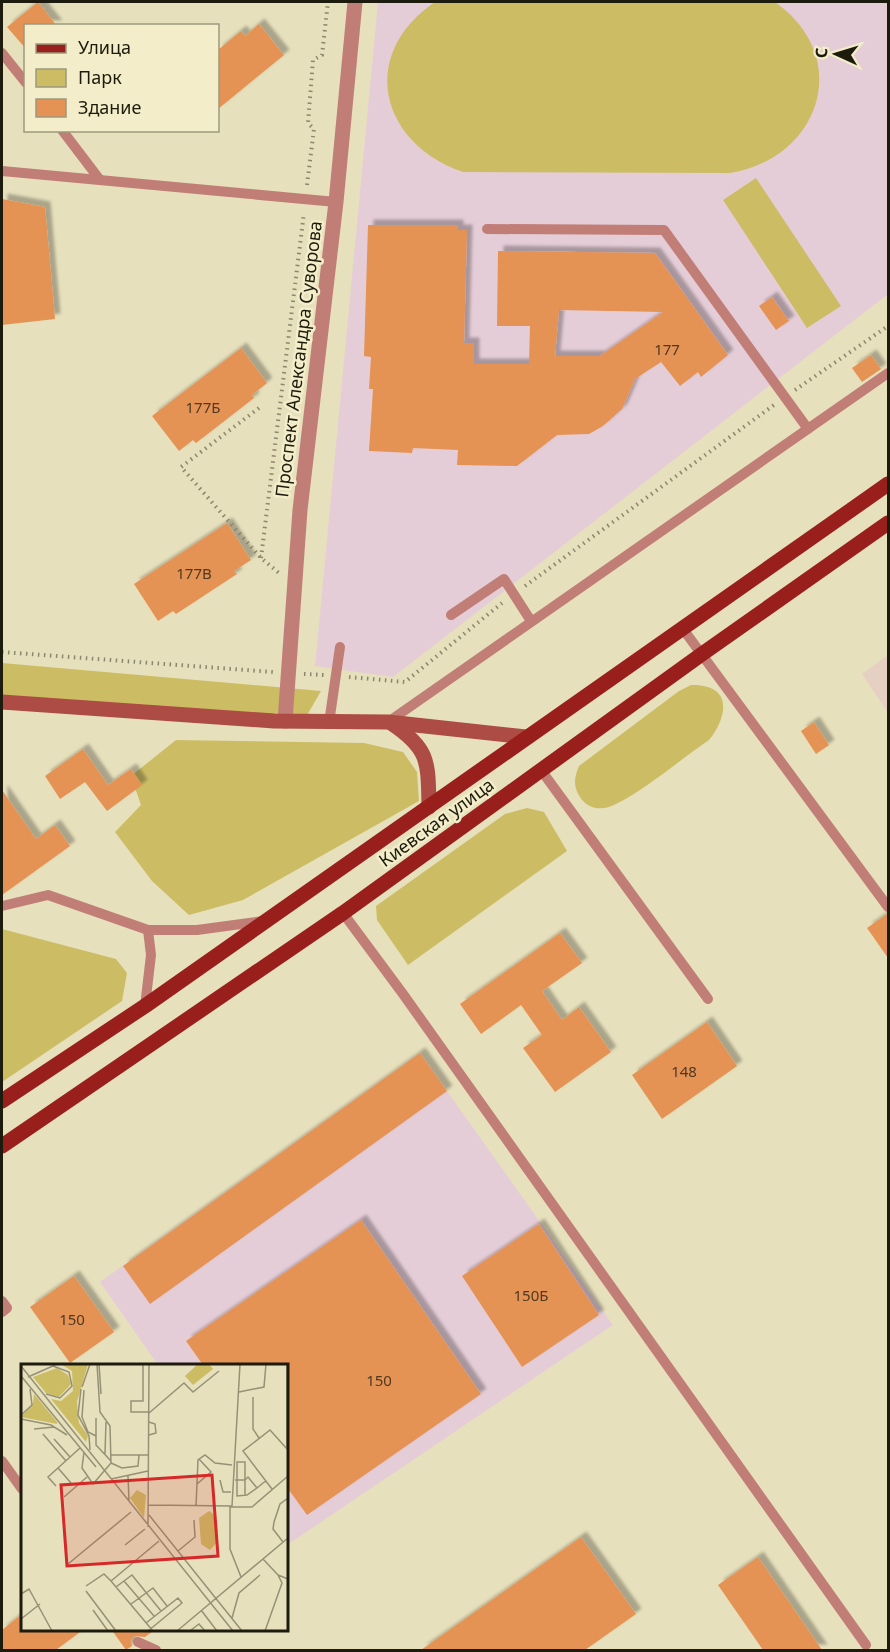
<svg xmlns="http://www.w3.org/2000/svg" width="890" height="1652" font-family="'Noto Sans',sans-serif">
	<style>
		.commercial { fill: #e6d0c4 }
		.education { fill: #e5cdd7 }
		.green { fill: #ccbd65 }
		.building { fill: #e59254; fill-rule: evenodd; filter: url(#shadow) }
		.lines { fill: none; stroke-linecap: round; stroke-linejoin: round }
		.path { stroke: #8b876d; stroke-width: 4; stroke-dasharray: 1.5 4.5; stroke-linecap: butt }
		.service { stroke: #c17e77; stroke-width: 10 }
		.tertiary { stroke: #c17e77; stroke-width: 15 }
		.secondary { stroke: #ac4c44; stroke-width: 15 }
		.primary { stroke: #991f1d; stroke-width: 15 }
		.labels { text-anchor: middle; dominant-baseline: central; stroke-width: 5; stroke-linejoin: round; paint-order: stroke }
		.number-label { font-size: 15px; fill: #4f391f }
		.street-label { font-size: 18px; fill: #1d1b0d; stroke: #f3edc9 }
		.inset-road { fill: none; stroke: #969176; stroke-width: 1.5 }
		.view { fill: #d62828; fill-opacity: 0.15; stroke: #d62828; stroke-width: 3 }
		.inset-edge { fill: none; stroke: #1d1b0d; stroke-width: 3 }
	</style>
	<defs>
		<filter id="shadow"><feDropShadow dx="5.5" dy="-5.5" stdDeviation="1.5" flood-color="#0004"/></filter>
	</defs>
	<rect width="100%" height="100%" fill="#e6e0bc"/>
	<!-- commercial -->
	<polygon class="commercial" points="888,655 888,713 862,674"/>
	<!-- education -->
	<g class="education">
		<polygon points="378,2 888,2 888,294 393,677 315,666"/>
		<polygon points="420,1053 613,1325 287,1545 286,1366 158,1365 100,1282"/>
	</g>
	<!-- green -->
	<g class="green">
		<path d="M435,2H775C854,58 820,158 730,173L463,172C379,143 358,54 435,2Z"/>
		<polygon points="756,178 841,306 807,328 723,200"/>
		<polygon points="2,663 321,691 306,717 2,695"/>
		<path d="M691,685C732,684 729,715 709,740C681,759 645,790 616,804C603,811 588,810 580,797C573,786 574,778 579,766L679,691Z"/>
		<polygon points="176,740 364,743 403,752 417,772 419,801 243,900 189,915 152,881 115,832 141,805 131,776"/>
		<polygon points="527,808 544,812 567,851 408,965 377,920 376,906 505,814"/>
		<polygon points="2,929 116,959 127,973 122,1001 2,1082"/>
	</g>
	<!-- building -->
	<g class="building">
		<polygon points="38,2 57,26 26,26 26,49 7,27"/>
		<polygon points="259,24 284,55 218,109 218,50 241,31 245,36"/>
		<polygon points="2,199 45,207 55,319 2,325"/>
		<path d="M368,225H458V230H467L464,343H474V364H529L530,326H497L498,251L655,253L728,355L701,377L698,372L680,386L661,362L635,379L622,409L603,426L589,434L557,435L517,466L457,465L458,450L413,448L412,453L369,451L373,389H369L371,357L364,356ZM559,310L663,312L600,356H555Z"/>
		<polygon points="772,297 789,321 776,330 759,306"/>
		<polygon points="241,348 267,383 252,395 254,398 196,443 193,440 179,451 152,416"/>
		<polygon points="871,355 881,369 862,382 852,368"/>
		<polygon points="227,523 251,560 234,571 237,574 176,614 173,611 158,621 134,584"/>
		<polygon points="814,722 829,745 816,754 801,731"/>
		<polygon points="83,749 108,785 131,769 142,785 107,811 85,782 60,799 45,776"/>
		<polygon points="2,790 36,839 55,825 70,846 2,895"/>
		<polygon points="887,914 888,914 888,958 867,928"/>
		<polygon points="560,933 582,963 542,991 562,1020 579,1007 611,1052 555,1092 523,1048 542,1035 521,1005 481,1034 460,1004"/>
		<polygon points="707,1022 737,1066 662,1119 632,1075"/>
		<polygon points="420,1053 447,1091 150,1304 123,1266"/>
		<polygon points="361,1220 481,1394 307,1515 286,1486 286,1365 203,1365 186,1341"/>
		<polygon points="539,1224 599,1315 522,1367 462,1276"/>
		<polygon points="74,1276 114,1332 70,1363 30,1307"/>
		<polygon points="581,1537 636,1614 585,1650 421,1650"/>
		<polygon points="758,1557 822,1650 763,1650 718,1585"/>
		<polygon points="22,1614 22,1629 84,1629 56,1650 2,1650 2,1630"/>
		<polygon points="111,1629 156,1629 145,1637 134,1636 131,1640 132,1646 126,1650"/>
	</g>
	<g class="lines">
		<!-- path -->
		<g class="path">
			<polyline points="307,185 314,129 308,123 313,60 322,55 328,2"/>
			<polyline points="795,390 888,326"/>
			<polyline points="259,408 181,467 261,558 279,573"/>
			<polyline points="261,558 304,213"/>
			<polyline points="525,586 774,405"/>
			<polyline points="2,652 273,672"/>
			<polyline points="304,674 324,675"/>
			<polyline points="349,677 405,682 502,603"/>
		</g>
		<!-- service -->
		<g class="service">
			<polyline points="2,53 26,83"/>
			<polyline points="62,130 100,180"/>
			<polyline points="2,171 336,202"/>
			<polyline points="487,229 664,230 808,429"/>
			<polyline points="451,615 504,579 531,621"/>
			<polyline points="683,629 888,907"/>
			<polyline points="388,722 888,373"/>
			<polyline points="329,723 340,647"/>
			<polyline points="541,770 708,999"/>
			<polyline points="2,906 48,895 148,930 197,930 263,921"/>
			<polyline points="343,913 403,994 866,1645"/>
			<polyline points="145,1006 151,955 148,930"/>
			<polyline points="2,1301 7,1308 2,1312"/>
			<polyline points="2,1461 22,1489"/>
			<polyline points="138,1642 156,1650"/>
		</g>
		<!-- tertiary -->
		<polyline class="tertiary" points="285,721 300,510 336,202 355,2"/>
		<!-- secondary -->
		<g class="secondary">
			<polyline points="2,702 274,721 388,722 526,737"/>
			<path d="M391,723C430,749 428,762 429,807"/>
		</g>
		<!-- primary -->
		<g class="primary">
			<polyline points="2,1101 145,1006 888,484"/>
			<polyline points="2,1146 343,913 702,654 888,523"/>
		</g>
	</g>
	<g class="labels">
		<!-- number labels -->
		<g class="number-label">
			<text x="667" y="349">177</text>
			<text x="203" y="407">177Б</text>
			<text x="194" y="573">177В</text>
			<text x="684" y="1071">148</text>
			<text x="531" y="1295">150Б</text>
			<text x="72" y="1319">150</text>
			<text x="379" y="1380">150</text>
		</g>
		<!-- street labels -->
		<g class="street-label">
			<text transform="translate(298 359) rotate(-83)">Проспект Александра Суворова</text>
			<text transform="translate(436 822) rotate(-36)">Киевская улица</text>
		</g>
	</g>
	<!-- overview -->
	<g transform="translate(21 1364)">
		<rect width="267" height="267" fill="#e6e0bc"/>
		<path d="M40,0H67L56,38L58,59L67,72L65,78L30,35L40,37L52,27L51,7ZM177,0H188L192,5L172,21L164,12ZM36,4L47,11L50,20L38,33L25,29L12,13ZM13,30L36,58V60L0,53L12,39ZM116,126L125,131L123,154L109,134ZM188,147L195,152L197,177L189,186L180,180L178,154Z" fill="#ccbd65"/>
		<path class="inset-road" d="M78,0L80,30M122,0V37H110V48H127M0,2L212,267M0,12L75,103M7,13L34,1M61,23L69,0M60,25L57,51L68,72L69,86M63,26L61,53L67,68L75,72M218,28L243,23L245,0H251M25,30L39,34L51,22L48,8L32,2M232,33V65L238,74M128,49L163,19L172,28L198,7M0,51L11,41L9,25M75,54V81L90,97M0,55L30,61L46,71M13,65L33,63M22,70L45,97M128,71L135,69L134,60L128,58M33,75L49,93M266,83V0M63,88L61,104L72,120L90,99L89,62L79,48L76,0M84,90L85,58M90,91H127M90,99L101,104L117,102L118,91M37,104L50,119M107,112L108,137M90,115L127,107M199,116L202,128H210M214,116H224V132M176,120L190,108L178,95M35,122L27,113L59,84M236,124L227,113L224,116V98H216V132L226,131L236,124L242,119L245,117M251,125L222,87L249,66L267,86M43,133L66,113M127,141L211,142L219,0M175,142L177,96L184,91L194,99L211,101M128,151L221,267M127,163L128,0M262,178L252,165L253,158L259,140L267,134M104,181L124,165M157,187L174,173L173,156M242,195L257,211M47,200L110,148M220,213L209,185V143H231L267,112M90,217L132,267M103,217L133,252M65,222L83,210L90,217L138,177M95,223L111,211L140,247M65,227L95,267M0,230L8,225L31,267M110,240L132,224L146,242M72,246L87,267M180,246L196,267M211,254L218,229L239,211M0,255L19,240M125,259L157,234L161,239L127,267M170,266L178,260L184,267M156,267L267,174M244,267L261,219L257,211L267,215"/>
		<path class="view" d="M191,111L197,192L46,202L40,121Z"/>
		<rect width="267" height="267" class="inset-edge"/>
	</g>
	<!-- border -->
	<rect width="890" height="1652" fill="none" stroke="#1d1b0d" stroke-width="6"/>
	<!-- legend -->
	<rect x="24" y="24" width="195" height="108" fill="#f3edc9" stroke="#9d997e" stroke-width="1.5"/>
	<rect x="36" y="44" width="30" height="9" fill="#991f1d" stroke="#9d997e" stroke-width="1.5"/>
	<text x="78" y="54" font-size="18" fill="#1d1b0d">Улица</text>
	<rect x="36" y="69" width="30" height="18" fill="#ccbd65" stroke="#9d997e" stroke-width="1.5"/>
	<text x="78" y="84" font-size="18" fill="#1d1b0d">Парк</text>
	<rect x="36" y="99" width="30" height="18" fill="#e59254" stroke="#9d997e" stroke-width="1.5"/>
	<text x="78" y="114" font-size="18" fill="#1d1b0d">Здание</text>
	<!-- north arrow -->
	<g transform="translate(836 54) rotate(274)" stroke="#f3edc9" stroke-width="4.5" paint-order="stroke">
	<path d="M0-4.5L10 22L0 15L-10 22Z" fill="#1d1b0d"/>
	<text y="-9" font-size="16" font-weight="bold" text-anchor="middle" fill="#1d1b0d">С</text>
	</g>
</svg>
